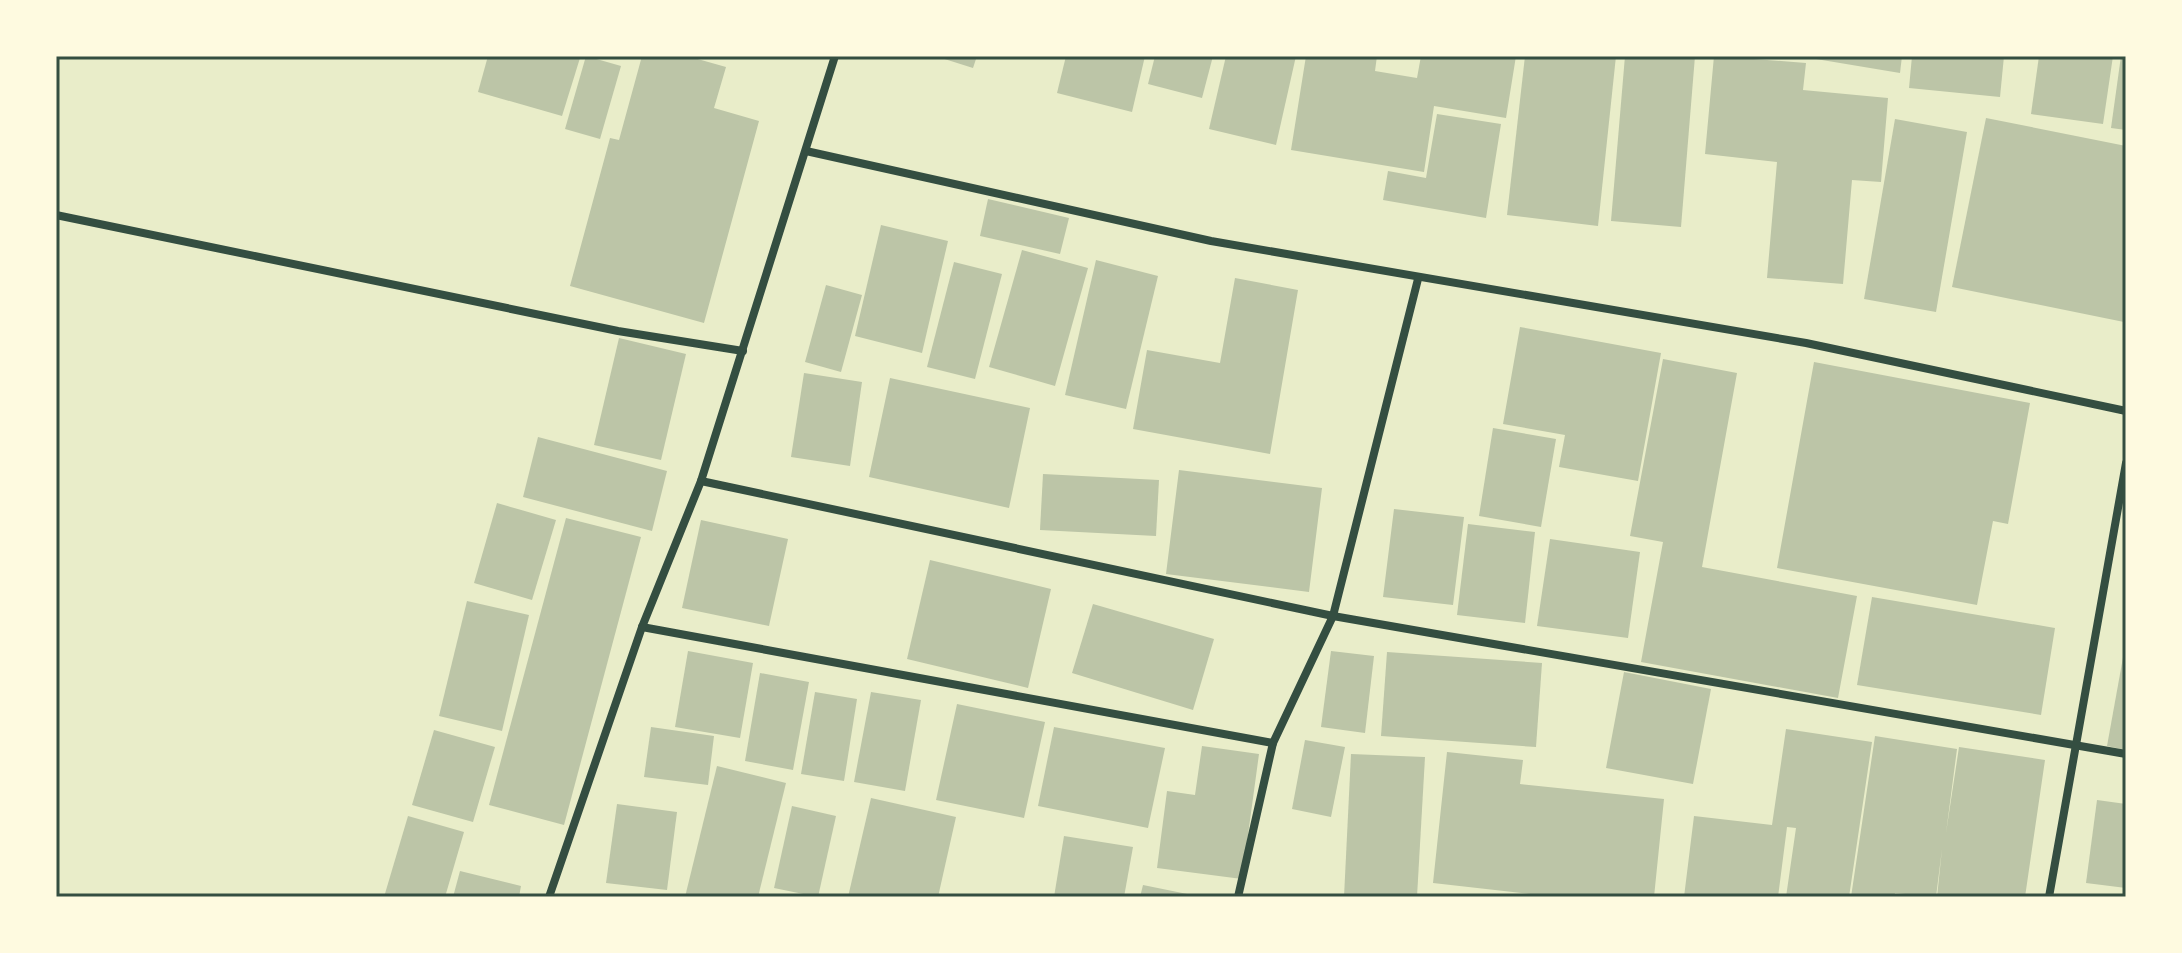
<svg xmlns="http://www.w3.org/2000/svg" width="2182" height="953" font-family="'Libre Baskerville',serif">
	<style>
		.building { fill: #bcc5a7 }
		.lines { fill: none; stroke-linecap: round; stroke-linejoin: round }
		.minor { stroke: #344e41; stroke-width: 8 }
		.neatline { fill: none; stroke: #344e41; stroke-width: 3 }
	</style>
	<rect width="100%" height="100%" fill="#e9edc9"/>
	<!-- building -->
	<g class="building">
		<polygon points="488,56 580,58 562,116 478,92"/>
		<polygon points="586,56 621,66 600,139 565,129"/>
		<polygon points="642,56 687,56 726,67 714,108 759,121 704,323 570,286 610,138 619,140"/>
		<polygon points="935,56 977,56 973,68"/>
		<polygon points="1066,56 1145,56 1132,112 1057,93"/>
		<polygon points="1155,56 1213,56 1202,98 1148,84"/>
		<polygon points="1226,56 1296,56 1276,145 1209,129"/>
		<polygon points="1306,56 1377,56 1375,71 1417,78 1421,56 1516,56 1506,118 1434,106 1424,172 1291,150"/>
		<polygon points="1525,56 1616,56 1598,226 1507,215"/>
		<polygon points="1625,56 1695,56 1681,227 1611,221"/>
		<polygon points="1714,56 1806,63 1803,90 1888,98 1881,182 1852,180 1843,284 1767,278 1777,162 1705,154"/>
		<polygon points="1798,56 1902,56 1900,73"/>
		<polygon points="1912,56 2004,56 2000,97 1909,88"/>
		<polygon points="2039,56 2113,56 2103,124 2031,114"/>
		<polygon points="2121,56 2126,56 2126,130 2111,128"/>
		<polygon points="1437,114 1501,124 1486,218 1383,200 1388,171 1426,178"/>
		<polygon points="1986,118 2126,146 2124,322 1952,287"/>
		<polygon points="1895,119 1967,132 1936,312 1864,299"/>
		<polygon points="988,199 1069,218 1060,254 980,236"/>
		<polygon points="881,225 948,241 922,353 855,336"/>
		<polygon points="1022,250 1088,268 1055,386 989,367"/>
		<polygon points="1096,260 1158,276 1126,409 1065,395"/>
		<polygon points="954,262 1002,274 975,379 927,367"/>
		<polygon points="1235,278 1298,290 1270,454 1133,429 1147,350 1220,363"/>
		<polygon points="826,285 862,295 841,372 805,362"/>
		<polygon points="1520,327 1661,353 1638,481 1559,467 1565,435 1503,424"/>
		<polygon points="619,338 686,354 661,460 594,445"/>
		<polygon points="1663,359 1737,373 1702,567 1857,596 1838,698 1641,662 1663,542 1630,536"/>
		<polygon points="1814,362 2030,403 2008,524 1993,521 1977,605 1777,568"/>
		<polygon points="804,373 862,382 850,466 791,457"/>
		<polygon points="890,378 1030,408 1009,508 869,477"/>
		<polygon points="1493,428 1556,439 1541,527 1479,516"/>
		<polygon points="538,437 667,471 652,531 523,497"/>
		<polygon points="1179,470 1322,488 1309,592 1166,574"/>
		<polygon points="1043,474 1159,480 1156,536 1040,530"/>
		<polygon points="497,503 556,520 532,600 474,583"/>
		<polygon points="1394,509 1464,517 1453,605 1383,597"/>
		<polygon points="566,518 641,537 564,825 489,805"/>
		<polygon points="701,520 788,539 769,626 682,608"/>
		<polygon points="1468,524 1535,532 1525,623 1457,615"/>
		<polygon points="1550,539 1640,552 1628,638 1537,626"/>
		<polygon points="930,560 1051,589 1028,688 907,659"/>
		<polygon points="1872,597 2055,628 2041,715 1857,685"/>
		<polygon points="467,601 529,615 502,731 439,716"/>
		<polygon points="1093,604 1214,639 1193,710 1072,673"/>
		<polygon points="688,651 753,663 740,738 675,727"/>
		<polygon points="1331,651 1374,656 1365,733 1321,727"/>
		<polygon points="1387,652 1542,663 1536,747 1381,736"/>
		<polygon points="2124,652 2126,652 2126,750 2107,746"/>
		<polygon points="1624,672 1711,689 1693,784 1606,768"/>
		<polygon points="760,673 809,682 793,770 745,761"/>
		<polygon points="815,692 857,699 844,781 801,774"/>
		<polygon points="871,692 921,700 905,791 854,782"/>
		<polygon points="957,704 1045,722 1024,818 936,800"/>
		<polygon points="651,727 714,736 708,785 644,777"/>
		<polygon points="1054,727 1165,748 1148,828 1038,806"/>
		<polygon points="1786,729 1872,742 1849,897 1786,897 1796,828 1787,827 1778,897 1684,897 1694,816 1772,825"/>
		<polygon points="434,730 495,747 473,822 412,805"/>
		<polygon points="1875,736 1957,749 1946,833 1959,747 2045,760 2025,897 1937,897 1942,849 1936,897 1895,893 1894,897 1851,897"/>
		<polygon points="1305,740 1345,747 1331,817 1292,809"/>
		<polygon points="1202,746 1259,754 1242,879 1157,868 1167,791 1195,795"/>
		<polygon points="1447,752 1523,760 1520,784 1664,799 1654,897 1557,897 1433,883"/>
		<polygon points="1351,754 1425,757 1417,897 1344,897"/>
		<polygon points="717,766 786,783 758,897 685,897"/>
		<polygon points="871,798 956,817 938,897 848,897"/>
		<polygon points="2097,800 2126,804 2126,888 2086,883"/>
		<polygon points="617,804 677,812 667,890 606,883"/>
		<polygon points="792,806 836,816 818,897 774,888"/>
		<polygon points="408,816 464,832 445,897 384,897"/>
		<polygon points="1064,836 1133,847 1124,897 1054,897"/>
		<polygon points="460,871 521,886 519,897 453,897"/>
		<polygon points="1143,885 1197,896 1197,897 1140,897"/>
	</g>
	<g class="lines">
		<!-- minor -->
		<g class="minor">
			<polyline points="806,151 1211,241 1806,343 2126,411"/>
			<polyline points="56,215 618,331 743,351"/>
			<polyline points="701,481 1333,616 2126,754"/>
			<polyline points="642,627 1273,743"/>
			<polyline points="549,897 642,627 701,481 835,56"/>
			<polyline points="1238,897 1273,743 1333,616 1418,279"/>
			<polyline points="2049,897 2126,463"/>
		</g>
	</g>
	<!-- border -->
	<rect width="2182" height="953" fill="none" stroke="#fefae0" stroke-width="116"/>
	<rect x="58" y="58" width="2066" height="837" class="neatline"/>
</svg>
